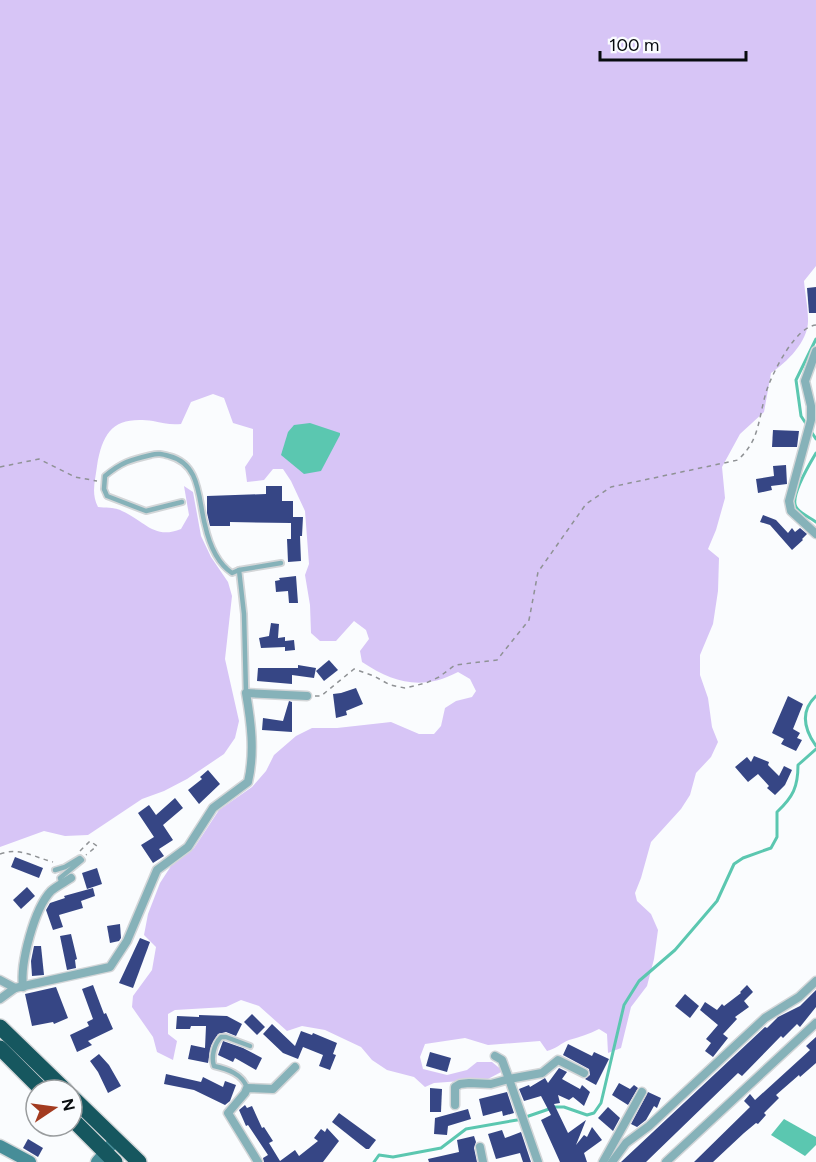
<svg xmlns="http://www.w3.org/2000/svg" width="816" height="1162" font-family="Figtree,sans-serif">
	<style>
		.green { fill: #d7c5f6 }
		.water { fill: #5bc7b0 }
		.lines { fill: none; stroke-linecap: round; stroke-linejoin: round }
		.stream { stroke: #5bc7b0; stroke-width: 3 }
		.building { fill: #364685 }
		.lane-casing { stroke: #d3d6d8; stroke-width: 8 }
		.street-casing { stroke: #d3d6d8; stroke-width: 11 }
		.secondary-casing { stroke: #d3d6d8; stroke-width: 15 }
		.highway-casing { stroke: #d3d6d8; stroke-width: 18 }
		.path { stroke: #8f9295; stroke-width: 1.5; stroke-dasharray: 4.5 4.5; stroke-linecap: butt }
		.lane { stroke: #86b2b9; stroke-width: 4.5 }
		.street { stroke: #86b2b9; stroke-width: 8 }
		.secondary { stroke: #478d98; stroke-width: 12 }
		.highway { stroke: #16575f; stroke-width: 15 }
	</style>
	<rect width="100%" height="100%" fill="#fafcfe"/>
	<!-- green -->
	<path class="green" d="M0,0H816V266L804,281C805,294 808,307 808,319C809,341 787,362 771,373L764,412L740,434L722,467L725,498L716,530L708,549L719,558L718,591L713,624L700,655V675L708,698L712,727L718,742L711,757L696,773L690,795L681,809L651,842L641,878L635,893L637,901L651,914L658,930L654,959L647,986L631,1007L621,1048L608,1053L607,1034L599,1029C589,1034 580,1037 569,1040C561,1043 556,1049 547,1051L540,1041L488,1045L465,1038L425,1044L420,1057L423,1069L447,1075L467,1070L477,1062H492L503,1071L488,1079L434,1083L425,1087L414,1077L387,1070L372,1060L361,1047L325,1030L302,1026L287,1031L259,1006L241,1000L226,1007L175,1010L168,1014V1034L177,1041L173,1060L157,1052L153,1037L132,1007L133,996L152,970L156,947L144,935L148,914L160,883L171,866L194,848L219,810L252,787L266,771L274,755L296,736L312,728H337L391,722L419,734H434L441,726L445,708L456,701L472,697L476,691L470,679L458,672C422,691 394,683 362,662L360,651L369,639L366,630L354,621L336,641H320L311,633L310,605L305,575L309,564L305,511L291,481L283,469H273L264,480L247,482L245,467L253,455V429L233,423L224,398L213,394L191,402L181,424C170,425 163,423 153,421C115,416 103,430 97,466C95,482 91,493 98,507C106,508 115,507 122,511C145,521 154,540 181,529L189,515L184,486L193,492L201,536L211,557L228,582L232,596L225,659L239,721L235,738L224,754L187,779L164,791L142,799L88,835L65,836L44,831L0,847Z"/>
	<!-- water -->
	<g class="water">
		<polygon points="310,423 340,433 340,435 321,471 304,474 281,455 288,432 294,425"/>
		<polygon points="784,1119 816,1137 816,1145 805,1156 771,1135"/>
	</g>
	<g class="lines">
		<!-- stream -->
		<g class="stream">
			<polyline points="816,339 796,380 801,416 816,439"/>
			<path d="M816,453C810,463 790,497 796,507C799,513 811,518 816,522"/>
			<path d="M816,696C800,711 804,729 816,746"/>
			<path d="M374,1162L379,1155L393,1157L441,1148L466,1129L517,1120L555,1107H564L587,1115L594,1113L601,1103L624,1005L639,981L675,950L717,901L734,864L743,858L771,848L777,837V812C793,797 798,787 798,765L816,749"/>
		</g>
	</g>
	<!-- building -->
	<g class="building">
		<polygon points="816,287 816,313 809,313 807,288"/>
		<polygon points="773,430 799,431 797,447 772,447"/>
		<polygon points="786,465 787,484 771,486 772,490 758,493 756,479 774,476 773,466"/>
		<polygon points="266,486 282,486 282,501 293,501 293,517 303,517 302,536 300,536 301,561 288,562 287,539 291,539 291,523 230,522 230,526 210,526 207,513 207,496 266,494"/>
		<polygon points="763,515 776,520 788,533 792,528 795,532 800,528 807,534 802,539 803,540 792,550 770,525 760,522"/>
		<polygon points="296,576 298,603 289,603 288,591 276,592 275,581 280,580 279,578"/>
		<polygon points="271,623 279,624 278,638 285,637 285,641 294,640 295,650 285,651 285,647 261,648 259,638 269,636"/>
		<polygon points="329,660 338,670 324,681 316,671"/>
		<polygon points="298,665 316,668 314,678 292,675 292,684 257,681 258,668 298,668"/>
		<polygon points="356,688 363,704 346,711 347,715 336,718 333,694 341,693"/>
		<polygon points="788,696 803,704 793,729 800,733 797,738 802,740 796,751 781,744 784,739 772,733"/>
		<polygon points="289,701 292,702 292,732 262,730 263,718 283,721"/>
		<polygon points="754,756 769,762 768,765 779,776 784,766 792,770 785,785 775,795 767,788 769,786 758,774 748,782 735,767 747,757 751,762"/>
		<polygon points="208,770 220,784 199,804 188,790 202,779 200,777"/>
		<polygon points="175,798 183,808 163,825 173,840 159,849 164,856 153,863 141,845 154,837 138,813 149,805 156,815"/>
		<polygon points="15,857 43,868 39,878 11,867"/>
		<polygon points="97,868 102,884 87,889 82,873"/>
		<polygon points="27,887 35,896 21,909 13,900"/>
		<polygon points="93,888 95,896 81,901 83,908 59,915 63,927 53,930 46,910 50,903 65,898 64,896"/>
		<polygon points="120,924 121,938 119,941 110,943 107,926"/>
		<polygon points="71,934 77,959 75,960 76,968 67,970 60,936"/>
		<polygon points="140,938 150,942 133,988 119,983"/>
		<polygon points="34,946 41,946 44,975 32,976 31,961"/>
		<polygon points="93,985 104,1014 106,1013 113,1029 88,1041 92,1045 77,1052 70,1035 89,1026 87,1022 93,1019 82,989"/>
		<polygon points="747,985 753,992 744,1001 749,1007 735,1017 737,1019 725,1032 723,1034 728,1038 713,1057 705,1051 711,1043 706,1039 718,1025 700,1010 705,1002 717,1010 722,1004 724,1006 741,993 740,992"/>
		<polygon points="56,987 68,1018 54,1024 53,1022 32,1026 25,994"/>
		<polygon points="816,990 816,1007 800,1027 797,1024 783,1038 781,1036 742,1076 738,1073 646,1162 621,1162 765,1027 767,1028 778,1017 800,1006"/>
		<polygon points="685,994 699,1006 690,1018 675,1006"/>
		<polygon points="252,1014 265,1027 257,1035 244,1022"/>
		<polygon points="199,1015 227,1016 242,1024 236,1036 226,1032 218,1034 211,1046 208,1063 188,1059 191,1045 205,1048 206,1026 191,1026 190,1029 176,1029 177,1016 199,1017"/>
		<polygon points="272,1024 295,1046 301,1031 312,1035 313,1033 337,1043 333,1054 336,1055 330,1070 319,1066 323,1055 303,1047 298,1059 283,1053 263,1034"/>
		<polygon points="816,1037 816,1063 800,1077 799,1075 776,1095 779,1098 764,1113 766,1115 758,1124 756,1123 744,1133 713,1162 694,1162 750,1107 744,1101 750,1094 755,1100 810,1050 806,1046"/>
		<polygon points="223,1041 243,1048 262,1058 256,1070 235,1058 233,1062 218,1055"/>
		<polygon points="568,1044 592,1056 594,1052 609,1059 596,1085 585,1079 590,1075 589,1069 563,1055"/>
		<polygon points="430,1052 451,1058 447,1072 426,1066"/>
		<polygon points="99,1054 109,1065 121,1086 108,1093 98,1072 90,1061"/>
		<polygon points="559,1068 567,1072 562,1079 580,1089 582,1085 590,1092 584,1106 573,1097 569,1100 558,1095 560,1103 554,1104 568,1133 586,1120 576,1145 584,1135 587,1137 592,1127 602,1140 584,1153 587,1162 560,1162 541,1120 551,1115 541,1096 524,1101 519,1089 529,1085 530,1087 545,1078 548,1083"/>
		<polygon points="166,1074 201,1082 203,1077 223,1087 225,1081 236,1085 230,1101 225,1105 194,1090 164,1084"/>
		<polygon points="619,1083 630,1089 634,1085 638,1088 628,1105 612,1095"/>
		<polygon points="430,1088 442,1089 441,1112 430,1112"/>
		<polygon points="507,1092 514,1113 503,1116 502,1111 483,1116 479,1099"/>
		<polygon points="648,1092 661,1098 657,1108 654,1106 646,1120 637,1127 631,1124"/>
		<polygon points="245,1105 247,1108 252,1106 262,1128 264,1127 273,1141 269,1143 280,1161 295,1150 299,1156 318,1141 314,1138 321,1129 325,1132 327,1128 339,1141 323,1162 264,1162 263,1158 268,1155 248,1125 246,1126 239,1110"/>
		<polygon points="608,1107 620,1118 613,1131 598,1118"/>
		<polygon points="468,1109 471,1119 448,1126 447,1135 434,1134 435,1118"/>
		<polygon points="339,1113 376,1140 369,1149 366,1149 332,1122"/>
		<polygon points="502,1130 505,1138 521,1132 531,1162 523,1162 520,1153 496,1159 488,1134"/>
		<polygon points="474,1136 476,1142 474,1148 477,1162 429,1162 428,1159 459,1152 457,1140"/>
		<polygon points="28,1139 43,1148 38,1157 23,1148"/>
	</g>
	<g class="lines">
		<defs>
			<g id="lane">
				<path d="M182,502L146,511L107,496L104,489L105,476C122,462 130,460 151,455C158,453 162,454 169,456C201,464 198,499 205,525C209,543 217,563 232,573L239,570"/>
				<polyline points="246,693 244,614 239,570 281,563"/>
				<polyline points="55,870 65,867 80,858 82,860 60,878 62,884"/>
				<path d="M247,1088C243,1074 227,1069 214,1066C211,1057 214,1044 221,1037H226L250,1046"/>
			</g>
			<g id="street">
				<polyline points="816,351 805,381 811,406 811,420 789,501 791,511 816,534"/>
				<polyline points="0,980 15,988"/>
				<path d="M23,987C20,963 34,909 51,891C57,886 65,882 71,878"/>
				<path d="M0,999L15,988L110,967L127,941L157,870L188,847L213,808L248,782C255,752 251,722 246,693L307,696"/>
				<polyline points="495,1056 502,1060 509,1079 542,1073 558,1060 584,1073"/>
				<polyline points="455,1105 455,1087 460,1084 469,1083 491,1084 509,1079 538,1162"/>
				<polyline points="480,1147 483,1162"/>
				<polyline points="258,1162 228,1113 245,1093 247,1088 273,1089 295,1067"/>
				<polyline points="603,1162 642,1092"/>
				<polyline points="612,1162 626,1143 649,1126 765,1018 799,997 816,981"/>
				<polyline points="666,1162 816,1023"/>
			</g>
			<g id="secondary">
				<polyline points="0,1146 30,1162"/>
				<polyline points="97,1162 111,1145"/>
			</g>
			<g id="highway">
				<polyline points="0,1027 65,1090"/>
				<polyline points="0,1048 42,1090"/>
				<polyline points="72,1097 139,1162"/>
				<polyline points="72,1119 115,1162"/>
			</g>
		</defs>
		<!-- lane casing -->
		<use href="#lane" class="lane-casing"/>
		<!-- street casing -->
		<use href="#street" class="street-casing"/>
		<!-- secondary casing -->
		<use href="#secondary" class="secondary-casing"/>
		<!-- highway casing -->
		<use href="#highway" class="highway-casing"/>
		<!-- path -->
		<g class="path">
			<polyline points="0,467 39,459 75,477 97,481"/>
			<path d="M315,696H321L354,669L374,676L390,685L405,688L426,683L439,677L455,665L497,660L529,620L538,572L586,504L611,487L738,460C745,453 750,447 754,438C761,421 762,401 769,384C776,367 796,327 816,325"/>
			<polyline points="80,851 90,841 97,846 86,855"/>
			<path d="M0,854C19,847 34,857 53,862"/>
		</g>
		<!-- lane -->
		<use href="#lane" class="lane"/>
		<!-- street -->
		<use href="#street" class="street"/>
		<!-- secondary -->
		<use href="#secondary" class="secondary"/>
		<!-- highway -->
		<use href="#highway" class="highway"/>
	</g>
	<!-- north arrow -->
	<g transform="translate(54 1108) rotate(77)"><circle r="28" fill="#fafcfe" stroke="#999c9e" stroke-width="1.5"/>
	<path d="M0-4.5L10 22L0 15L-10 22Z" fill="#a33b20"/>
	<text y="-9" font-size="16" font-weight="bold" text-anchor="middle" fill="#080c0f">N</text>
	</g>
	<!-- scale -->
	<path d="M600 51v9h146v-9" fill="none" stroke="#080c0f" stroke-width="3"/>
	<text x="609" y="51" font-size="18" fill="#080c0f" stroke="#fafcfe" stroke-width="4.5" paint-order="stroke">100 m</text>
</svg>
